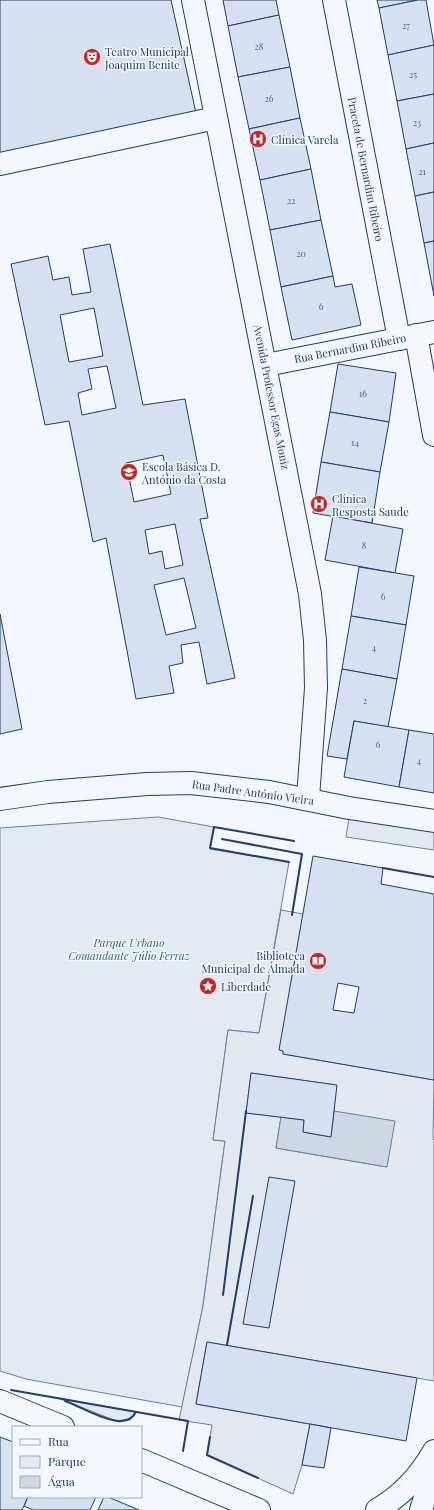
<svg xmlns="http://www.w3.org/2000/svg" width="434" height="1510" font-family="'Playfair Display',serif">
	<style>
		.green { fill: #e3e9f0; stroke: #687fa3 }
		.parking { fill: #e3e8f0; stroke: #687fa3; fill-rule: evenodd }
		.water { fill: #cfd7e4; stroke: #687fa3 }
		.building { fill: #d5e0f0; stroke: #1d3f73; fill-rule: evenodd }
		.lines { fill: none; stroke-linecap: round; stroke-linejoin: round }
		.minor-casing { stroke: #1d3f73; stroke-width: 24 }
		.minor { stroke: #f4f7fb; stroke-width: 22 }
		.wall { stroke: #1d3f73; stroke-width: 2 }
		.labels { text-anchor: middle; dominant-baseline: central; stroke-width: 3; stroke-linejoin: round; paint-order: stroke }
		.number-label { font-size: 9px; fill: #4b6792 }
		.poi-label { font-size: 11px; fill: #1d3f73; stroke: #f4f7fb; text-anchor: start }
		.street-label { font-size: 11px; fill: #1d3f73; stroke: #f4f7fb }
		.park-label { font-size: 11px; font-style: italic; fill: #2c6c60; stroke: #f4f7fb }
	</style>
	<rect width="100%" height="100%" fill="#f4f7fb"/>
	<!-- green -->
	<g class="green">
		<polygon points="158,817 214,827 210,849 289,862 259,1033 228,1030 213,1140 225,1141 203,1306 182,1407 26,1379 0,1371 0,828"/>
		<polygon points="58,1398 136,1412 130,1420 119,1422"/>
	</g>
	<!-- parking -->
	<g class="parking">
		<polygon points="349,818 434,831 434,850 346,837"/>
		<path d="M281,910L303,914L283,1054L434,1080L433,1139L434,1140V1381L207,1342L196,1404L310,1424L302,1465L293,1494L207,1455L212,1425L179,1420L203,1306L225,1141L213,1140L228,1030L259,1033ZM251,1073L336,1085L334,1111L387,1167L276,1148L281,1117L246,1113Z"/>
	</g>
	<!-- water -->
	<polygon class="water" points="334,1111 395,1121 387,1167 276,1148 281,1117 304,1120 303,1132 331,1137"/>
	<!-- building -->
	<g class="building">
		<polygon points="0,0 171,0 196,113 0,154"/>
		<polygon points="223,0 276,0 279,15 228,26"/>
		<polygon points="377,0 418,0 379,8"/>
		<polygon points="418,0 426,0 434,45 388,55 379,8"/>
		<polygon points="279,15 290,67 238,77 228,26"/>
		<polygon points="434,45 434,94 397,101 388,55"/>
		<polygon points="290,67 300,118 249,129 238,77"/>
		<polygon points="434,94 434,143 406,149 397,101"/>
		<polygon points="300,118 311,169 260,180 249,129"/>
		<polygon points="434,143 434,192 415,196 406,149"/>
		<polygon points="311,169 321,220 270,230 260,180"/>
		<polygon points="434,192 434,241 424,243 415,196"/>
		<polygon points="321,220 333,276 281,287 270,230"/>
		<polygon points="434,241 434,296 424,243"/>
		<path d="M110,244L143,405L185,399L208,518L200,519L235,678L207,684L199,642L181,645L183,663L169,666L174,693L136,699L106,538L93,542L69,421L45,425L11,264L48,256L53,280L69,277L72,295L91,292L83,249ZM94,308L103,356L69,362L60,315ZM107,366L116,408L82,415L78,393L92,389L88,369ZM163,455L171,494L134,502L126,463ZM175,524L183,565L165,569L162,551L149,554L145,530ZM184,578L196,628L166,635L154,585Z"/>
		<polygon points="333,276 335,287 352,284 361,325 292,340 281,287"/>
		<polygon points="338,364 396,373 389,422 330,412"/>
		<polygon points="330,412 389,422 380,472 321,462"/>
		<polygon points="321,462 380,472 372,523 313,513"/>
		<polygon points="333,516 403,529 395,573 325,560"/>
		<polygon points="359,567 414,576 406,625 351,616"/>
		<polygon points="0,614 22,729 0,734"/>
		<polygon points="351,616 406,625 397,679 342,669"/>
		<polygon points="342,669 397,679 388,727 354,721 347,759 327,756"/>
		<polygon points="354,721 409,730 399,787 344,777"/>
		<polygon points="409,730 434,734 434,793 399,787"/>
		<path d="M313,856L383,868L381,884L434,894V1080L283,1054V1051L279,1050ZM338,983L359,987L354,1013L333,1010Z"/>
		<polygon points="251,1073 337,1085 331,1137 303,1132 304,1120 246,1113"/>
		<polygon points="269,1177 295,1181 269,1328 243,1324"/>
		<polygon points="207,1342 417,1378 406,1441 196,1404"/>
		<polygon points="310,1424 331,1428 324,1468 302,1465"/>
		<polygon points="0,1437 13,1442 13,1497 28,1497 22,1510 0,1510"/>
		<polygon points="28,1497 96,1497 90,1510 33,1510 24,1506"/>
		<polygon points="104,1497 108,1497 139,1510 98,1510"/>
	</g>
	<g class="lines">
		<defs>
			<g id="minor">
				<polyline points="193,0 310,594 315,640 316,688 308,798"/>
				<polyline points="334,0 399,339"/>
				<polyline points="0,164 216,118"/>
				<polyline points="416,335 434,435"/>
				<polyline points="266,365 434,332"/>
				<polyline points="0,799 48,792 147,784 191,783 269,792 349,808 434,821"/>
				<polyline points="0,1401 63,1427"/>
				<polyline points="141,1460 259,1510"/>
				<path d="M377,1510C402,1495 419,1477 434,1451"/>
				<polyline points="421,1510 434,1469"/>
			</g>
		</defs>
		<!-- minor casing -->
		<use href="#minor" class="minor-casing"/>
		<!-- minor -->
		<use href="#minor" class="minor"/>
		<!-- wall -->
		<g class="wall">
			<polyline points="222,839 302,854 292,915"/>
			<polyline points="289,862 210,848 214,827 294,841"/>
			<polyline points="383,868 434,877"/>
			<polyline points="223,1295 246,1111"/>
			<polyline points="227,1345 253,1196"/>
			<polyline points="11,1390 188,1421 183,1451"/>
			<path d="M65,1401C83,1407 124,1435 136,1412"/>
			<polyline points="210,1437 207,1455 258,1478"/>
		</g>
	</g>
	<!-- icons -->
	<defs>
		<symbol id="theatre-disc" viewBox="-11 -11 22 22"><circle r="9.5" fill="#c62828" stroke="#f4f7fb"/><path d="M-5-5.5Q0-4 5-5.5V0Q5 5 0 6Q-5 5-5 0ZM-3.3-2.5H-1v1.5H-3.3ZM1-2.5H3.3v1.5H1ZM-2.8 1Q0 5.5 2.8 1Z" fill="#fff"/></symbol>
		<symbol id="hospital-disc" viewBox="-11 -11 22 22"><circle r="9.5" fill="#c62828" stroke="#f4f7fb"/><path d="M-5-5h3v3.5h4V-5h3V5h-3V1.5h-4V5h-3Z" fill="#fff"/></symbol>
		<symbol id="school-disc" viewBox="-11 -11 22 22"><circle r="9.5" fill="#c62828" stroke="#f4f7fb"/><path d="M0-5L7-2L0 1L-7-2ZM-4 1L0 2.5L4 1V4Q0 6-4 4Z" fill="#fff"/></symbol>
		<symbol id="library-disc" viewBox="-11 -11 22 22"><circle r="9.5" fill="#c62828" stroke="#f4f7fb"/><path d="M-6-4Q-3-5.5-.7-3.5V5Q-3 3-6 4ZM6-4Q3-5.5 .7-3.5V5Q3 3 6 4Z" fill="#fff"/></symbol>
		<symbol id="sight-disc" viewBox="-11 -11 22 22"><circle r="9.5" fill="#c62828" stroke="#f4f7fb"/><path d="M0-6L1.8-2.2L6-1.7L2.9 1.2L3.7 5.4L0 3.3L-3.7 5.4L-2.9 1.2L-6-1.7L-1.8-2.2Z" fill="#fff"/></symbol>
	</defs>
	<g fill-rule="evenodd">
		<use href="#theatre-disc" x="82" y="47" width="20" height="20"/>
		<use href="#hospital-disc" x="248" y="129" width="20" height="20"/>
		<use href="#school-disc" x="119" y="462" width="20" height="20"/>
		<use href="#hospital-disc" x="309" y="494" width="20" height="20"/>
		<use href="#library-disc" x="308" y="951" width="20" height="20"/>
		<use href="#sight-disc" x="198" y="976" width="20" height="20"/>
	</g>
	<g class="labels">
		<!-- number labels -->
		<g class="number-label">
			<text x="406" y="25">27</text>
			<text x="259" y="46">28</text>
			<text x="413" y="74">25</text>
			<text x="269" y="98">26</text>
			<text x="417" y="122">23</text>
			<text x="422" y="171">21</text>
			<text x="291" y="200">22</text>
			<text x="301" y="253">20</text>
			<text x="321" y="306">6</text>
			<text x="363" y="393">16</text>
			<text x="355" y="442">14</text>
			<text x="364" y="545">8</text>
			<text x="383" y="596">6</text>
			<text x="374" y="647">4</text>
			<text x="365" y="700">2</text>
			<text x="378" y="744">6</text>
			<text x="419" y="760">4</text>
		</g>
		<!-- poi labels -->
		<g class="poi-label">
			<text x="105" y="51">Teatro Municipal<tspan x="105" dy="13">Joaquim Benite</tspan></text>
			<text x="271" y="139">Clínica Varela</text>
			<text x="142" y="466">Escola Básica D.<tspan x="142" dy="13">António da Costa</tspan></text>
			<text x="332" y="498">Clínica<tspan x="332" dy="13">Resposta Saude</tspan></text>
			<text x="305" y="955" text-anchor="end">Biblioteca<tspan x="305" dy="13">Municipal de Almada</tspan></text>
			<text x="221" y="986">Liberdade</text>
		</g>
		<!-- street labels -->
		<g class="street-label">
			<text transform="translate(366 169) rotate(79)">Praceta de Bernardim Ribeiro</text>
			<text transform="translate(350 348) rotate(-11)">Rua Bernardim Ribeiro</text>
			<text transform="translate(272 397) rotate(79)">Avenida Professor Egas Moniz</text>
			<text transform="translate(253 792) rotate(8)">Rua Padre António Vieira</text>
		</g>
		<!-- park labels -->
		<g class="park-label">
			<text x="129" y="942">Parque Urbano<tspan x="129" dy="13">Comandante Júlio Ferraz</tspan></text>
		</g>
	</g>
	<!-- legend -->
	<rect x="12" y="1426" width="130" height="72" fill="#f4f7fb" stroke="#9eadc5"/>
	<rect x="20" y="1439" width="20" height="6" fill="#f4f7fb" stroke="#9eadc5"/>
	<text x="48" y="1446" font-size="12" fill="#1d3f73">Rua</text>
	<rect x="20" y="1456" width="20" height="12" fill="#e3e9f0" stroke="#9eadc5"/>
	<text x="48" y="1466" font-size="12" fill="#1d3f73">Parque</text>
	<rect x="20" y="1476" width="20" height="12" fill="#cfd7e4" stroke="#9eadc5"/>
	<text x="48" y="1486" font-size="12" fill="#1d3f73">Água</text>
</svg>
